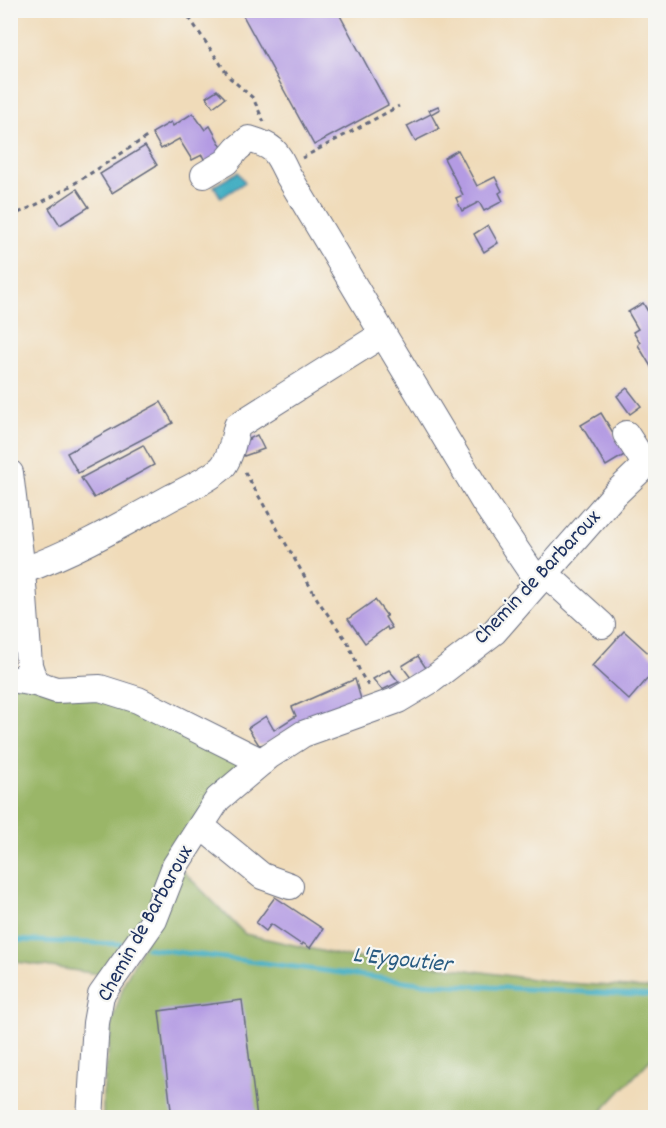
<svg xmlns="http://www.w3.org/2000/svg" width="666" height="1128" font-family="Dekko,sans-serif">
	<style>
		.forest { fill: #9ab668; stroke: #5a7263; stroke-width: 1.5 }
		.water { fill: #43aec2; stroke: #2f6e90; stroke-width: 1.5 }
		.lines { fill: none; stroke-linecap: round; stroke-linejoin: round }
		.stream { stroke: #43aec2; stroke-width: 5 }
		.building { fill: #b49be3 }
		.minor-casing { stroke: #666b7e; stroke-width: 28 }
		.path { stroke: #666b7e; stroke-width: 3; stroke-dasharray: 4.5 4.5; stroke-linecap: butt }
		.minor { stroke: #fff; stroke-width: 26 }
		.labels { text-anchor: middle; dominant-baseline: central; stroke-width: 4.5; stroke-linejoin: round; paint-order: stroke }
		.street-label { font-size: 22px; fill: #1b2f5e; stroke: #f6f6f2 }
		.water-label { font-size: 24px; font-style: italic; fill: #295b81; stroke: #f6f6f2 }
	</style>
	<rect width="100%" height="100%" fill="#f6f6f2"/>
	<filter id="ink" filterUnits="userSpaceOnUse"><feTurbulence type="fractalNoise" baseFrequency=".0167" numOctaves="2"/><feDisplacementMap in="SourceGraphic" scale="12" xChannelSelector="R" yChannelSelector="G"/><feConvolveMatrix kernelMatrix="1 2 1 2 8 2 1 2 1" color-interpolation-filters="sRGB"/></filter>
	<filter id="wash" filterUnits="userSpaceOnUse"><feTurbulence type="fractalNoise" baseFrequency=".008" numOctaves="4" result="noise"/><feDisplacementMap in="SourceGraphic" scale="24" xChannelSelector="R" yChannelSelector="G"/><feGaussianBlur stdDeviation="1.35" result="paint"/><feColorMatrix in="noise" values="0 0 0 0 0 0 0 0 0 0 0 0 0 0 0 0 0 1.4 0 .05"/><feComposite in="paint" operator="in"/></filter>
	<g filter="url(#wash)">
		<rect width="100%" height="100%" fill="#f0dbb9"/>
		<!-- forest -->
		<g class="forest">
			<polygon points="11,674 47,682 258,751 141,927 116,960 98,974 11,961"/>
			<polygon points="182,870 245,934 348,957 440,966 554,982 655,989 655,1037 651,1059 599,1114 582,1118 103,1118 103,1095 112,1022 125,981"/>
		</g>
		<!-- water -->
		<polygon class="water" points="238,172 245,182 221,198 214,186"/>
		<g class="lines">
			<!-- stream -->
			<g class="stream">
				<polyline points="10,940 121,944"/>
				<polyline points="147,948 419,983 656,996"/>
			</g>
		</g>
		<g id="blocks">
			<!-- building -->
			<g class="building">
				<polygon points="240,10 337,10 388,105 314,145"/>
				<polygon points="217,90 225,98 213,107 206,97"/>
				<polygon points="438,106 440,109 431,114 439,129 415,141 407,126 431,114 429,110"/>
				<polygon points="193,113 205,130 210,126 225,153 206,163 202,155 192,160 179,139 161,149 152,133 171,122 173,126"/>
				<polygon points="145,146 157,165 112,193 100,174"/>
				<polygon points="458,150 477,186 495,177 502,191 499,193 503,201 484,211 479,202 462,211 456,198 463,195 444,158"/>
				<polygon points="77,189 89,207 60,225 49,208"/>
				<polygon points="488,225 498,243 484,252 474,234"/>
				<polygon points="643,303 656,325 656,375 638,345 640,343 633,332 638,329 628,312"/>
				<polygon points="627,388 641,406 630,414 617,396"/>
				<polygon points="161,402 173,423 78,473 67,453"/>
				<polygon points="601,413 626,454 606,466 581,425"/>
				<polygon points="257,435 264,449 244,456 239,444"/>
				<polygon points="143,445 154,465 94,498 81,478"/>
				<polygon points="375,600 387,616 385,617 392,628 388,630 387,627 365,643 348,619"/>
				<polygon points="624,631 656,660 656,669 629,700 592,666"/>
				<polygon points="418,656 426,668 411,678 402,666"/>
				<polygon points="389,670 399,682 382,690 373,679"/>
				<polygon points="355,679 361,699 298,725 266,744 259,745 248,728 266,716 274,730 296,716 292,707"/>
				<polygon points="275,897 323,929 310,948 303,943 302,945 271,924 266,931 256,923"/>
				<polygon points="242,1000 257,1118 172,1118 159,1011"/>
			</g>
		</g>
	</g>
	<g filter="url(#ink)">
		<use href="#blocks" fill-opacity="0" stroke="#666b7e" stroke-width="1.5"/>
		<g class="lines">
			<defs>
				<g id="minor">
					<polyline points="383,334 484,502 538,582"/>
					<polyline points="626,434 646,465"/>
					<polyline points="10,473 22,571 29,665 35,683 56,690 100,688 138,700 262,762"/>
					<path d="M22,571C75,552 123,524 172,497C184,491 217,475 224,465C231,455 234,438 237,426L383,334L288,175C276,151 276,147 249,139L237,149L226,162L204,175"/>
					<polyline points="546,574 602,625"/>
					<polyline points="10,679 35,683"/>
					<polyline points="201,826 262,876 290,886"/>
					<polyline points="90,1118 96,1023 101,995 154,920 175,866 218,799 269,756 303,734 398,700 433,679 494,632 615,494 656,455"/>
				</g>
			</defs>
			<!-- minor casing -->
			<use href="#minor" class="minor-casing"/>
			<!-- path -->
			<g class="path">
				<polyline points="184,10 230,78 253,98 264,122"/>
				<polyline points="302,158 399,106"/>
				<path d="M10,216C59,198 106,162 150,135"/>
				<polyline points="245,472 319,602 348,643 361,674 369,687"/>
			</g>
			<!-- minor -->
			<use href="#minor" class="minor"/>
		</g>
	</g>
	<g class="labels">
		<!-- street labels -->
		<g class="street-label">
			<text transform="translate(538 578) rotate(-47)">Chemin de Barbaroux</text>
			<text transform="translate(146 924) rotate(-61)">Chemin de Barbaroux</text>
		</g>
		<!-- water labels -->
		<g class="water-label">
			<text transform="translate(402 961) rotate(6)">L'Eygoutier</text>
		</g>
	</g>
	<!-- margin -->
	<rect width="666" height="1128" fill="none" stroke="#f6f6f2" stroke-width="36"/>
</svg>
